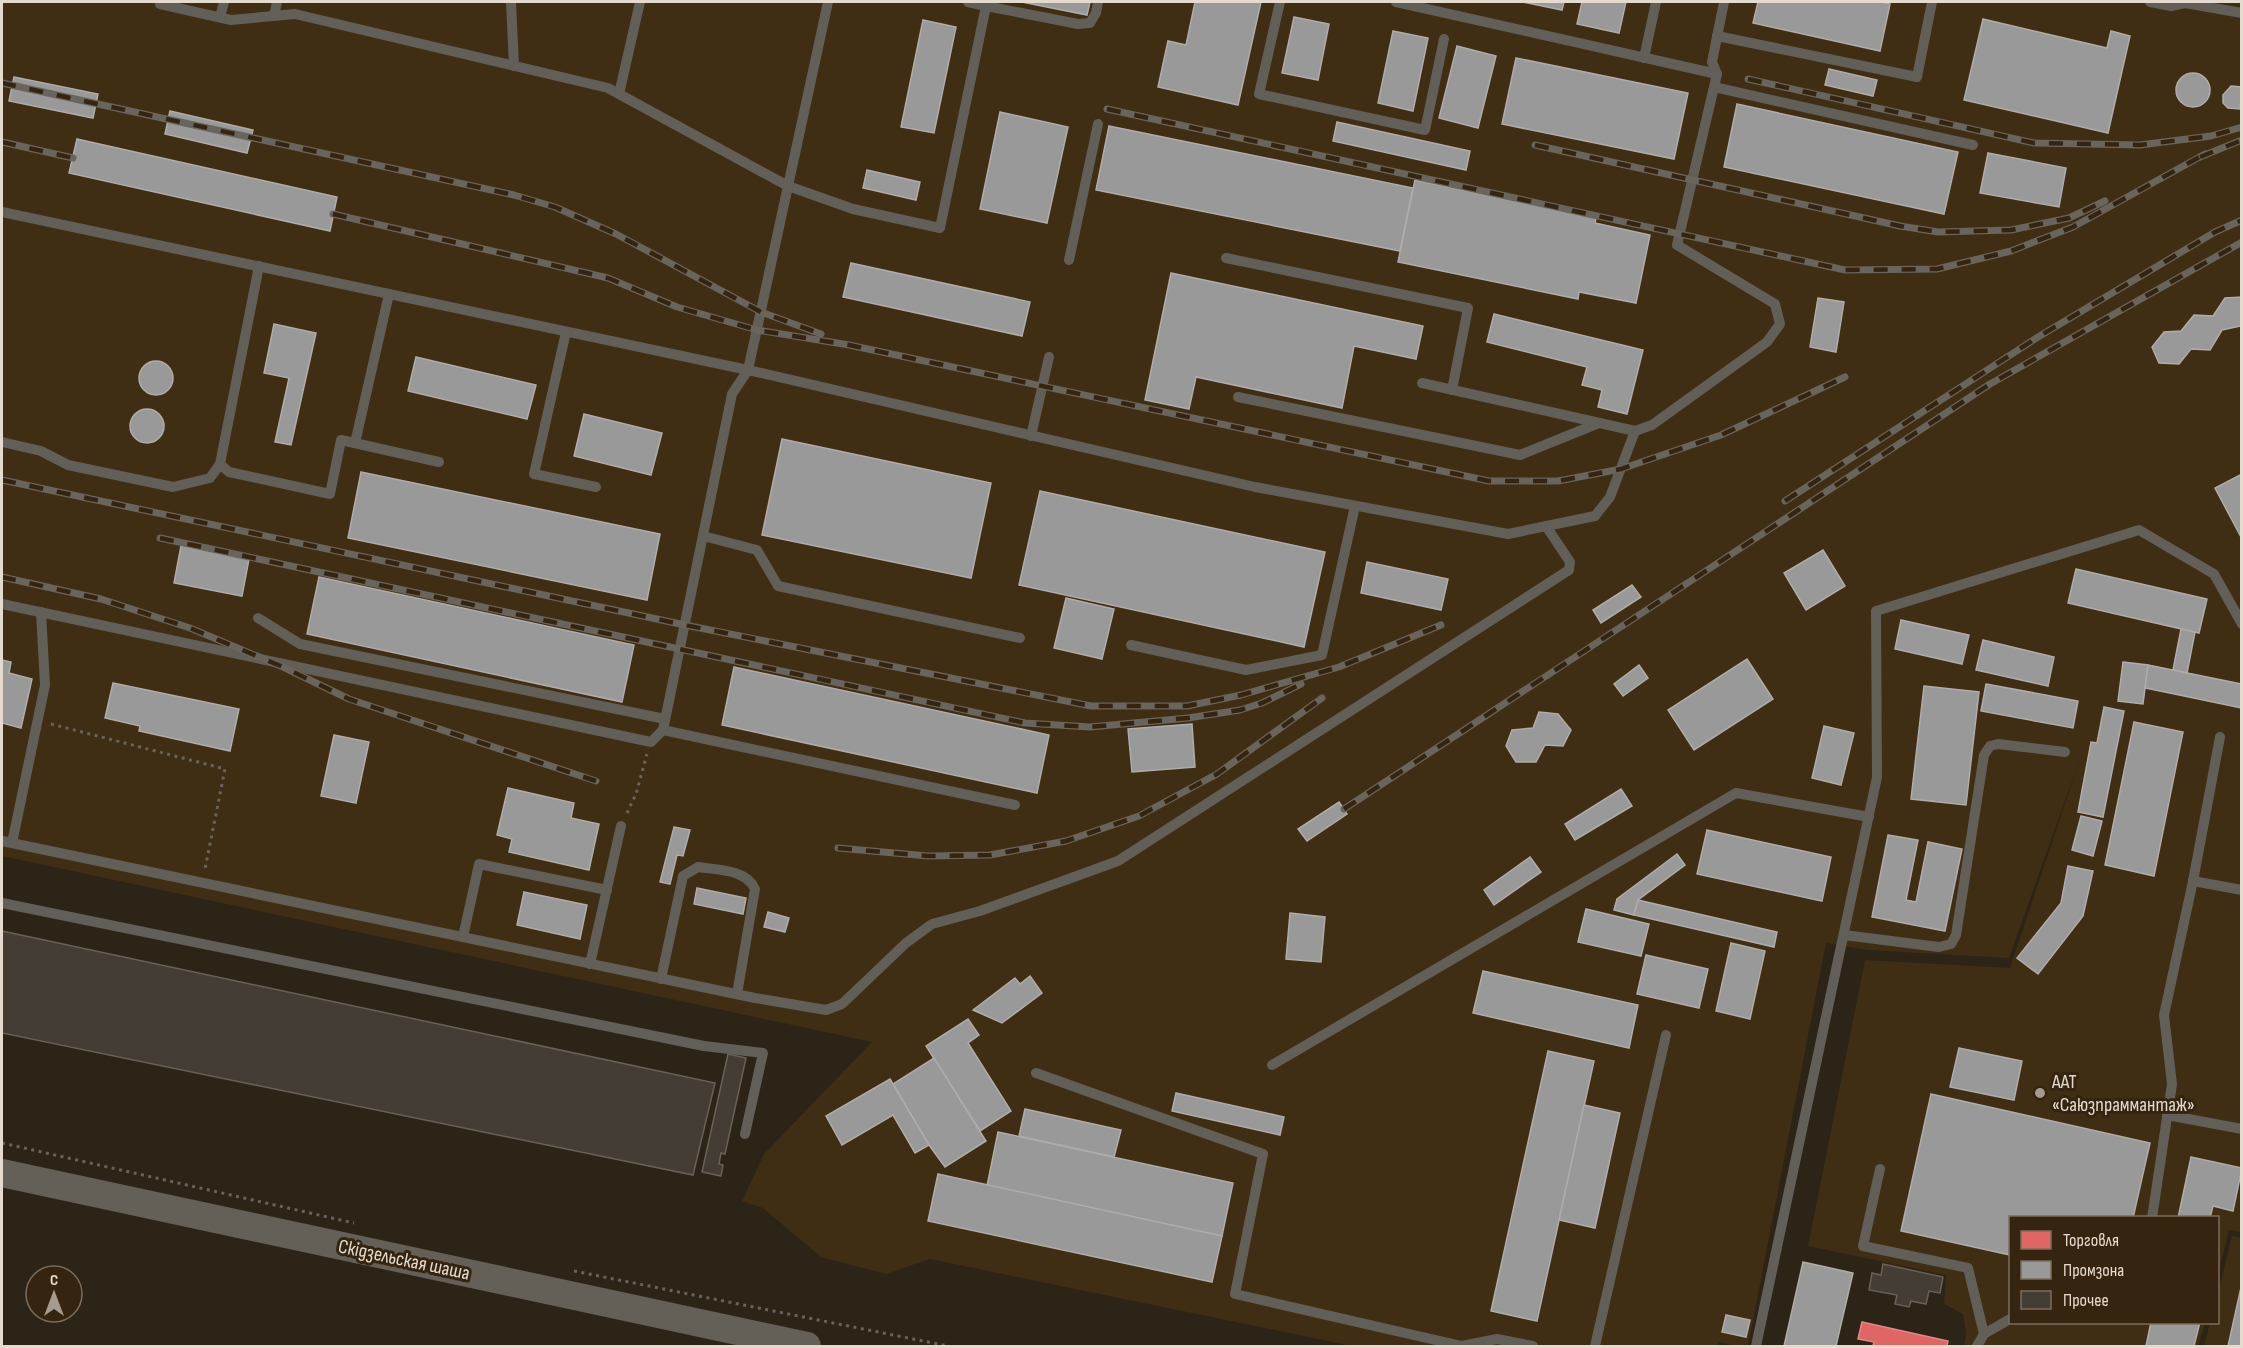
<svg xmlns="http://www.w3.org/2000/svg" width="2243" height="1348" font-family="'Sofia Sans Condensed',sans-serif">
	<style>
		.built { fill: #3f2d14 }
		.shops { fill: #e06666; stroke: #e28985; stroke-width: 1.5 }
		.industry { fill: #999; stroke: #b0aca9; stroke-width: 1.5 }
		.building { fill: #443d34; stroke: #696157; stroke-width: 1.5 }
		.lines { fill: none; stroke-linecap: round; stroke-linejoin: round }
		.path { stroke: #68635c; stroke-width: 3; stroke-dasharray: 3 4.5; stroke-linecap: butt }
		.lane { stroke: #625e58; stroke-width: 10 }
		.secondary { stroke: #646058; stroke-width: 28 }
		.rail-casing { stroke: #69645c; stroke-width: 7 }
		.rail { stroke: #352510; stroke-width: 4.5; stroke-dasharray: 14; stroke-linecap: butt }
		.poi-dot { fill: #a59a8e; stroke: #352510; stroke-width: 2 }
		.labels { text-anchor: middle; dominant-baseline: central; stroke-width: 6; stroke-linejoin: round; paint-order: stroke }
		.poi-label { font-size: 20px; fill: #e5dace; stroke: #352510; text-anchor: start }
		.street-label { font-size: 20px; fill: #e5dace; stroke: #352510 }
	</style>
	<rect width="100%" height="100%" fill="#2d2418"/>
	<!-- built -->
	<g class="built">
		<polygon points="2,2 2241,2 2241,1232 2229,1230 2218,1274 2218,1218 2010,1218 2010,1322 2205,1323 2198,1346 1964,1346 1966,1334 1963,1314 1944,1304 1946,1275 1808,1246 1865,960 2010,968 2080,759 2009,958 1868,950 1826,943 1748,1346 1736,1346 1719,1342 1718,1346 1352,1346 930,1259 886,1274 821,1257 763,1208 742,1201 764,1154 872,1042 2,856"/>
		<polygon points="2232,1236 2241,1238 2241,1346 2204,1346 2210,1323 2218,1322 2218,1293"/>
	</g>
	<!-- shops -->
	<polygon class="shops" points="1862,1322 1948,1341 1947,1346 1873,1346 1874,1342 1858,1339"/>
	<!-- industry -->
	<g class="industry">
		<polygon points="1022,2 1090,2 1087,15"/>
		<polygon points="1195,2 1261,2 1238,105 1158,87 1168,41 1186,45"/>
		<polygon points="1523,2 1564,2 1562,10"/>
		<polygon points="1582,2 1626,2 1619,33 1577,24"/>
		<polygon points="1758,2 1881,2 1890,4 1880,51 1753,23"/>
		<polygon points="1294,17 1329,24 1318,80 1282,73"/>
		<polygon points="1983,19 2107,48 2111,31 2130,36 2108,133 1964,100"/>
		<polygon points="923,20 956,27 934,133 901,127"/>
		<polygon points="1393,31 1428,38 1413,111 1378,103"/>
		<polygon points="1457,46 1496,56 1478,128 1439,118"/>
		<polygon points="1516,58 1688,93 1674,159 1502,124"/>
		<polygon points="1829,69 1877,80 1873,96 1825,85"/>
		<circle cx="2193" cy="90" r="17"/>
		<polygon points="14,77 98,94 93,118 9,101"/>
		<polygon points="2231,86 2242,87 2240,109 2228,108 2223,103 2223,95"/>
		<polygon points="1737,104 1958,152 1944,214 1724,167"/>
		<polygon points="170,111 253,130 247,153 165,134"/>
		<polygon points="1000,112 1068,127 1047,223 980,209"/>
		<polygon points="1337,122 1470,151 1466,170 1333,141"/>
		<polygon points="1109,126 1413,188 1400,251 1096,190"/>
		<polygon points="77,139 337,197 330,231 69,173"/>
		<polygon points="1988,153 2066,168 2059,207 1980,193"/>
		<polygon points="867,170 920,182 916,200 863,188"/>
		<polygon points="1415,180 1596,218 1595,223 1650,235 1636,303 1579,292 1578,299 1398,262"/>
		<polygon points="851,263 1030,302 1022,336 843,297"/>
		<polygon points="1171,273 1423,326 1416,359 1354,346 1342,408 1196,377 1189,409 1145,400"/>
		<polygon points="2242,297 2241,326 2222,330 2210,350 2191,349 2179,364 2159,363 2152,347 2164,332 2181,331 2194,315 2213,316 2225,298"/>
		<polygon points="1818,298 1844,302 1836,352 1810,347"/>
		<polygon points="1494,314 1643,350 1627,414 1598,407 1602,390 1582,385 1587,367 1487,342"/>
		<polygon points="274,324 316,333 291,445 275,442 289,378 264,373"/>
		<polygon points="416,357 536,385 527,419 408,391"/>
		<circle cx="156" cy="378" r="17"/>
		<circle cx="147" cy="426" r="17"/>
		<polygon points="584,414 662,433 651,475 574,456"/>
		<polygon points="782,439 991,483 971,578 762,535"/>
		<polygon points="361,472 660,534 647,600 348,538"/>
		<polygon points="2242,474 2242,539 2215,488"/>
		<polygon points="1040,491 1325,552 1304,647 1019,585"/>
		<polygon points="181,546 249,559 242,596 174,583"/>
		<polygon points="1823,550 1845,586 1806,610 1784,573"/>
		<polygon points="1367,562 1448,579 1441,610 1361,593"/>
		<polygon points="2076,569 2207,599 2199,633 2068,603"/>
		<polygon points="319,577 634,645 622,702 307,634"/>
		<polygon points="1632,585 1641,597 1601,623 1593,610"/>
		<polygon points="1066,598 1114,609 1102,659 1054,648"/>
		<polygon points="1901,620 1969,635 1962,664 1895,649"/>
		<polygon points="2181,629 2195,632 2187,673 2173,670"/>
		<polygon points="1983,640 2054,657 2048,686 1976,670"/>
		<polygon points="1747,659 1773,699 1694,750 1668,710"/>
		<polygon points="2,660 11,662 9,673 32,679 21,728 2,723"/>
		<polygon points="2123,662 2148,665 2143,704 2118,701"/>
		<polygon points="1639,665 1648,678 1623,696 1614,684"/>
		<polygon points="2148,665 2242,684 2242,708 2145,688"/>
		<polygon points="734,667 1049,735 1037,793 722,725"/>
		<polygon points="113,683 239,709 230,751 139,731 140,726 105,718"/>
		<polygon points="1986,684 2078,701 2073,728 1981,711"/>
		<polygon points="1924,686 1979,692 1966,805 1911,799"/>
		<polygon points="2104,707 2124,711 2103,817 2078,812 2091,742 2097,743"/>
		<polygon points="1539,712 1558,714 1571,730 1563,746 1545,745 1536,762 1516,762 1506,746 1512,730 1533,728"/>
		<polygon points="2134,722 2183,732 2154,876 2105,865"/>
		<polygon points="1192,724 1195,767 1132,772 1128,729"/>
		<polygon points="1824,726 1854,733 1841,785 1812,778"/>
		<polygon points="334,735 369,742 356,803 321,796"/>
		<polygon points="508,788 574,803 571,818 599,824 589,870 509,852 512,839 497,835"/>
		<polygon points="1621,789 1632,806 1575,840 1565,824"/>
		<polygon points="1339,802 1347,814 1307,841 1298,829"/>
		<polygon points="2081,816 2102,821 2093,856 2072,850"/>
		<polygon points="674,827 690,830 683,856 677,855 670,884 660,882"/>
		<polygon points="1707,830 1831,857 1822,901 1697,874"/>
		<polygon points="1888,835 1918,840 1906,900 1916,902 1928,842 1962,849 1945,931 1872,917"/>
		<polygon points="1677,854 1685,865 1638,900 1634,915 1614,910 1617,899"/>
		<polygon points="1530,857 1541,872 1494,905 1484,890"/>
		<polygon points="2068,866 2093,871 2083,916 2038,974 2017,958 2061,903"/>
		<polygon points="697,888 746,898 743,914 694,904"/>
		<polygon points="524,892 587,905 580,939 517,925"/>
		<polygon points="1638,900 1777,932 1774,947 1634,915"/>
		<polygon points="1586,909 1649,924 1641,956 1578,942"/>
		<polygon points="768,912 789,918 785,932 764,927"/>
		<polygon points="1290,913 1325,917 1321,962 1286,959"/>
		<polygon points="1731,943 1765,951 1750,1019 1716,1011"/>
		<polygon points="1646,955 1708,969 1699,1008 1637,994"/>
		<polygon points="1483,971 1638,1005 1629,1048 1473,1013"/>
		<polygon points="1030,976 1042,993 1002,1023 973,1010 1015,978 1020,984"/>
		<polygon points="968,1019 979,1035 968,1043 1011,1111 980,1131 926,1046"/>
		<polygon points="1959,1048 2022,1061 2014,1100 1950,1087"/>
		<polygon points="1548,1051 1594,1061 1537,1321 1491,1311"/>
		<polygon points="934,1058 986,1141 945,1167 929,1145 893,1084"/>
		<polygon points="890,1079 929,1145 915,1153 893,1115 842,1145 826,1116"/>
		<polygon points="1176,1093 1284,1117 1280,1135 1172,1111"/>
		<polygon points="1931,1094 2150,1143 2133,1218 2010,1218 2010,1255 1901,1231"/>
		<polygon points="1584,1105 1620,1113 1595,1228 1559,1220"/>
		<polygon points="1025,1109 1121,1130 1114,1157 1019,1136"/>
		<polygon points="998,1132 1233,1183 1222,1236 987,1186"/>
		<polygon points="2191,1157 2242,1168 2233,1211 2213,1206 2210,1218 2178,1218"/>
		<polygon points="938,1174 1222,1236 1212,1282 928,1221"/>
		<polygon points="1803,1262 1853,1273 1836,1346 1784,1346"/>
		<polygon points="2242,1283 2242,1346 2228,1346"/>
		<polygon points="1726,1315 1750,1320 1746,1337 1722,1332"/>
		<polygon points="2151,1322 2200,1322 2194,1346 2146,1346"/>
	</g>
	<!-- building -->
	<g class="building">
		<polygon points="2,931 715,1083 693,1175 2,1033"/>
		<polygon points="728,1054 746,1058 725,1154 721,1153 719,1164 723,1165 721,1176 702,1172"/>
		<polygon points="1883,1264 1943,1277 1940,1293 1929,1291 1926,1304 1911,1301 1909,1307 1895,1304 1897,1295 1869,1290 1872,1273 1881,1275"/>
	</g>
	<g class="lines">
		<!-- path -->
		<g class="path">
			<polyline points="51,724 225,769 205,869"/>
			<polyline points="627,813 636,794 647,754"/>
			<polyline points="2,1143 354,1223"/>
			<polyline points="574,1271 948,1346"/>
		</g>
		<!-- lane -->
		<g class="lane">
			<polyline points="160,2 160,4 231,20 295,14 608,88 788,186 853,209 940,228 986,6 968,2"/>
			<polyline points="511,2 514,66"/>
			<polyline points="1280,2 1259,94 1425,130 1444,39"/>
			<polyline points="1396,2 1717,74"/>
			<polyline points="2150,2 2171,6 2185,3 2242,13"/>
			<polyline points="986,6 1078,24 1090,23 1096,13 1098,2"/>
			<polyline points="274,16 277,2"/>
			<polyline points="220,17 224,2"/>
			<polyline points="1717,36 1917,77 1932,2"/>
			<polyline points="1644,58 1656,2"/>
			<polyline points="1714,87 1973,145"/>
			<polyline points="619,94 640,2"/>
			<polyline points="2,212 748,370 1255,487 1508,534 1595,516 1610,497 1635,431"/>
			<polyline points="1226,258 1468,308 1452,390"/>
			<polyline points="1069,260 1098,124"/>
			<polyline points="259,266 220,464 229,472 330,494 341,440 439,462"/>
			<polyline points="566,332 534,474 596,487"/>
			<polyline points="1422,383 1635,431 1652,425 1767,342 1780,324 1775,304 1677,245 1717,74 1712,62 1724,2"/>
			<polyline points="1238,397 1520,455 1599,423"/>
			<polyline points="1031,436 1049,357"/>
			<polyline points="2,442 41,451 68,465 173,487 210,478 220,464"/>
			<polyline points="355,443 389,294"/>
			<polyline points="703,536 757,550 778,586 1020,638"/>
			<polyline points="2,604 651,742 663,730 1015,805"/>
			<polyline points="258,618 300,644 665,719"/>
			<polyline points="1131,645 1246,670 1322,655 1355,506"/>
			<polyline points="663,730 732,394 748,370 828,2"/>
			<polyline points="2,841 755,998 826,1010 842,1004 906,943 932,924 980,911 1118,861 1569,570 1570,562 1546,526"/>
			<polyline points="12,843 45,685 41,612"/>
			<polyline points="2193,881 2220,737"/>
			<polyline points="2,903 704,1046 763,1053 745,1134"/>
			<polyline points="1844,935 1939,947 1951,944 1956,935 1984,755 1990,746 1998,744 2065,752"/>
			<polyline points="463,937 479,864 607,890"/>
			<polyline points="590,964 621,826"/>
			<path d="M661,979L683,876L698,867C717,870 746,869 755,889L737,994"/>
			<polyline points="1272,1065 1736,793 1869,817"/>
			<polyline points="1036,1073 1263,1154 1235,1294 1462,1346 1497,1339 1533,1346"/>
			<polyline points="2167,1115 2242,1129"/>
			<polyline points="1880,1169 1863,1246 1968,1268 1984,1334"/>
			<polyline points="2152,1218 2172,1084 2164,1015 2193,881 2242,890"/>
			<polyline points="1595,1346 1666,1035"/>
			<polyline points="1756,1346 1877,777 1876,611 2139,530 2214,574 2242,624"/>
			<polyline points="1977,1346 1984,1334 2010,1319"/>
		</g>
		<!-- secondary -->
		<polyline class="secondary" points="2,1173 807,1346"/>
		<defs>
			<g id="rail">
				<polyline points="1748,79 2034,143 2140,145 2211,136 2242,127"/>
				<polyline points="2,83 514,195 555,207 616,234 761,312 821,334"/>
				<polyline points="1107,109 1845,270 1937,269 2011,251 2073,227 2205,154"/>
				<polyline points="2,142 73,158"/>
				<polyline points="1535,145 1900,226 1938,232 2011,230 2069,218 2105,201"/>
				<polyline points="2200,157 2242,140"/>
				<polyline points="333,214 608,278 677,307 757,330 849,345 1489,481 1558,481 1621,469 1721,435 1845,377"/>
				<polyline points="2,480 685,625 1091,706 1187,706 1241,695 1339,667 1441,625"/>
				<polyline points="1785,501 2038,337 2215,232 2242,220"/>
				<polyline points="160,538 1025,723 1090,727 1188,718 1240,710 1262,703 1301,684"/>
				<polyline points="2,577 101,599 190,628 283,667 349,699 596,781"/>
				<polyline points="1344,809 1990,384 2242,242"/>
				<polyline points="838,848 928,856 990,855 1066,841 1139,816 1217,774 1322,698"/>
			</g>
		</defs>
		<!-- rail casing -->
		<use href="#rail" class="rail-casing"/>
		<!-- rail -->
		<use href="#rail" class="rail"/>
	</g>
	<!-- markers -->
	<circle class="poi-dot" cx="2040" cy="1093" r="6"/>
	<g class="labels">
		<!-- poi labels -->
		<g class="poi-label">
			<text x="2052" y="1082">ААТ<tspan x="2052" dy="23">«Саюзпраммантаж»</tspan></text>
		</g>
		<!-- street labels -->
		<g class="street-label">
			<text transform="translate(404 1260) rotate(12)">Скідзельская шаша</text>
		</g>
	</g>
	<!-- border -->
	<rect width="2243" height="1348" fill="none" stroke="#e5dace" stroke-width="6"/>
	<!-- legend -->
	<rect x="2009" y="1216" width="210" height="108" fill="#352510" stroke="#7b6d5c" stroke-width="1.5"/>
	<rect x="2021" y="1231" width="30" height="18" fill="#e06666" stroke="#7b6d5c" stroke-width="1.5"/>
	<text x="2063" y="1246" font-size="18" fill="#e5dace">Торговля</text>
	<rect x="2021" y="1261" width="30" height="18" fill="#999999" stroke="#7b6d5c" stroke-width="1.5"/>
	<text x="2063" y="1276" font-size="18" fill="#e5dace">Промзона</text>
	<rect x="2021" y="1291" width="30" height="18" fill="#443d34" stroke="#7b6d5c" stroke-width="1.5"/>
	<text x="2063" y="1306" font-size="18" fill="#e5dace">Прочее</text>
	<!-- north arrow -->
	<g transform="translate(54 1294)"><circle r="28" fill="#352510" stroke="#7b6d5c" stroke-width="1.5"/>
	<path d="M0-4.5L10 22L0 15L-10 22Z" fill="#a59a8e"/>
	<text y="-9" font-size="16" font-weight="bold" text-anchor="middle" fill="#e5dace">С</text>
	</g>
</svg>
